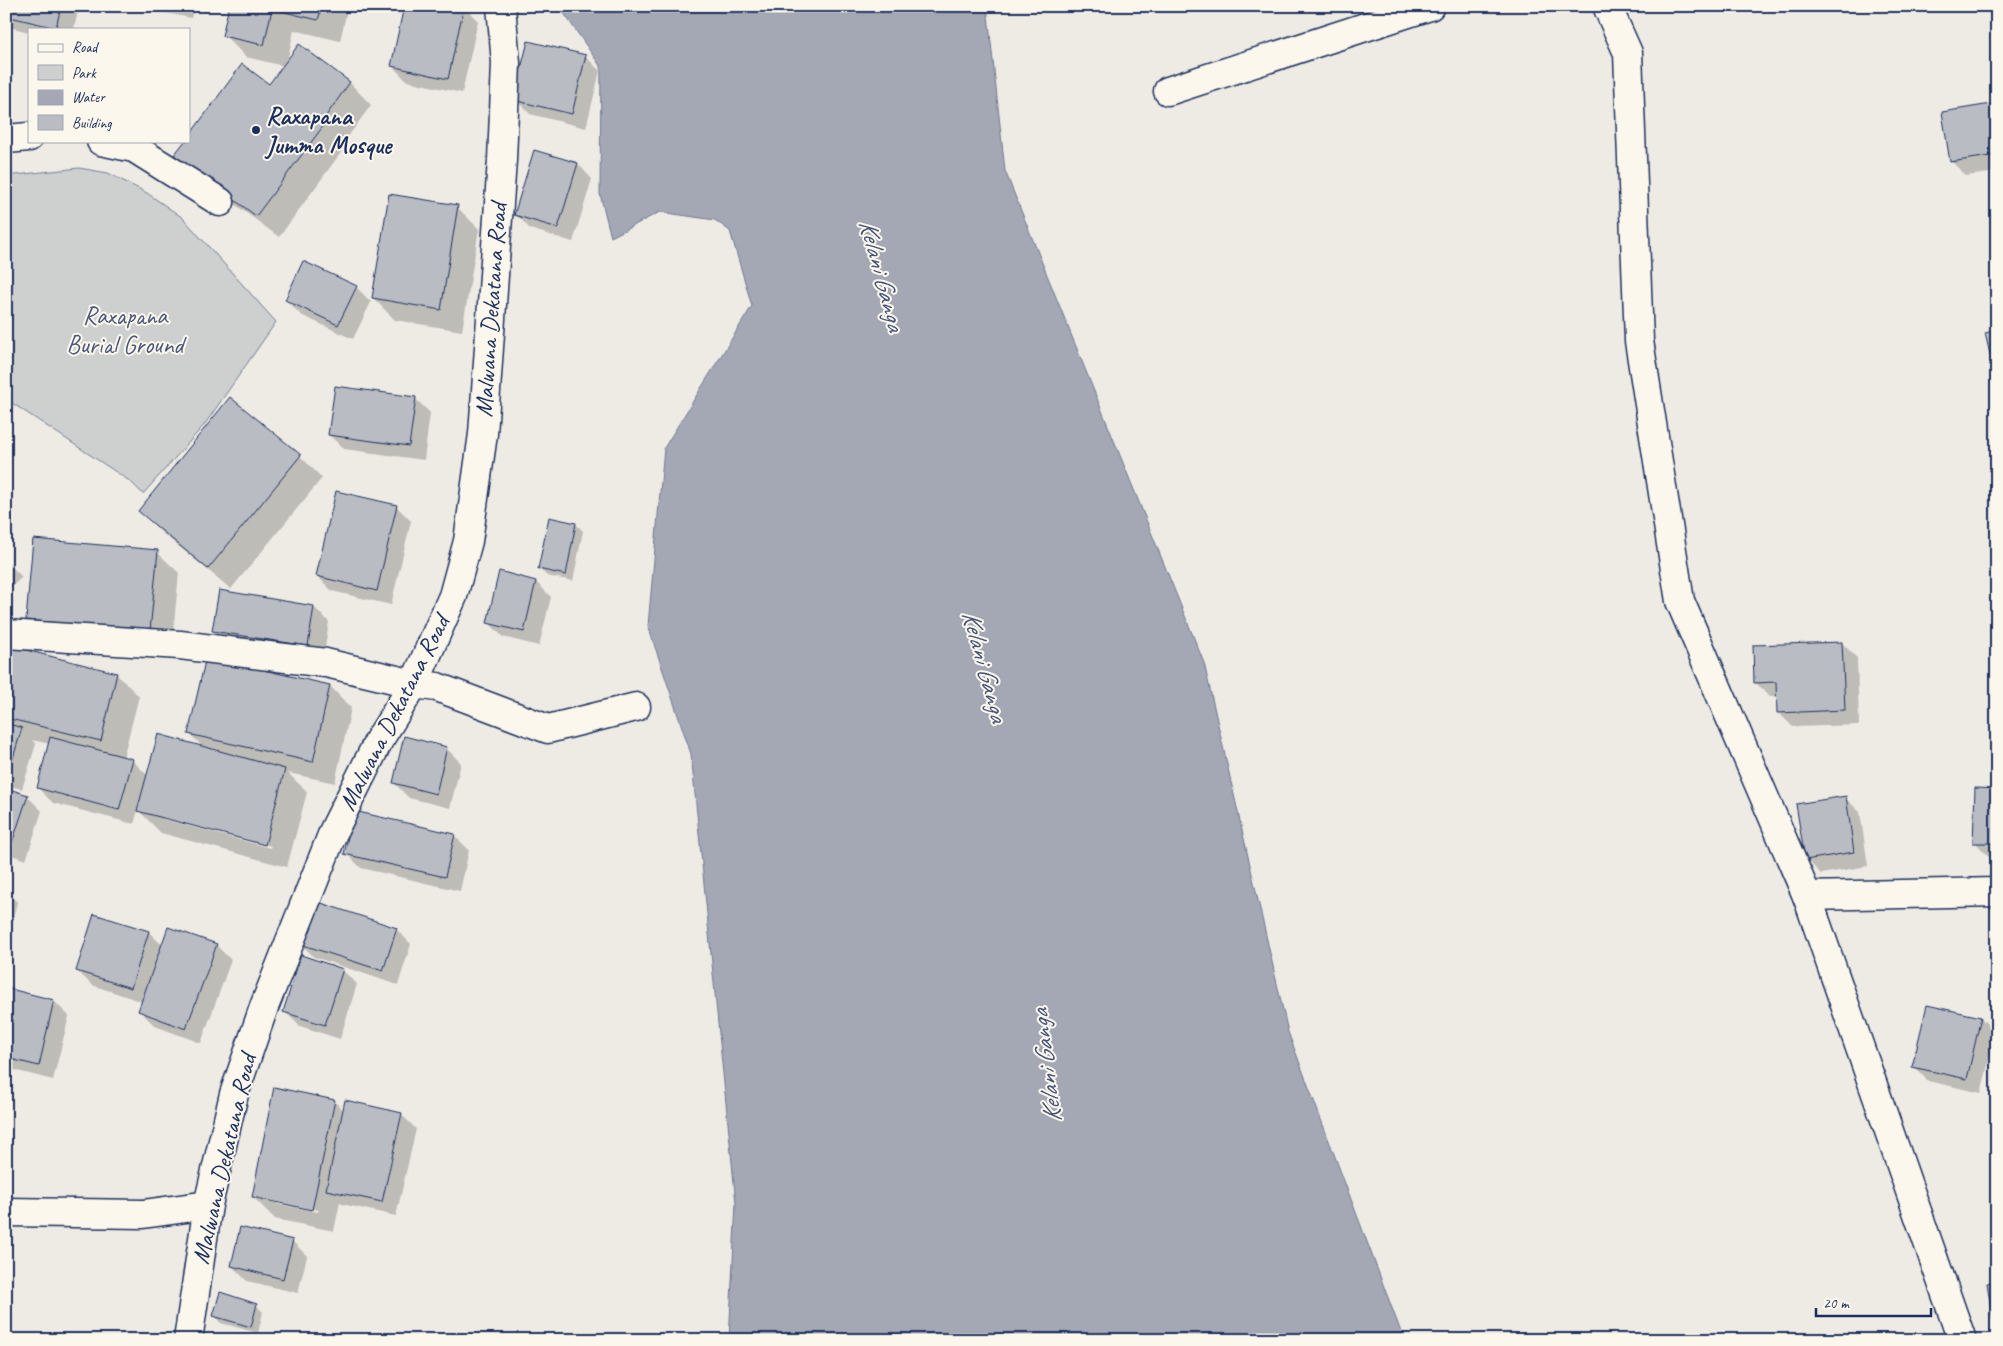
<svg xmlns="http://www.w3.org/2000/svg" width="2003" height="1346" font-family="Caveat,sans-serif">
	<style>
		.green { fill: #cecfcf; stroke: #747f96 }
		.water { fill: #a3a8b4; stroke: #6d7892 }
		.shadow { fill: #0003; fill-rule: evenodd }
		.building { fill: #b9bcc3; stroke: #1b2f5e }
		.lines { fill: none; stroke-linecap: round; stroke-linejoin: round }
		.street-casing { stroke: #1b2f5e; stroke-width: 31 }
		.secondary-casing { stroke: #1b2f5e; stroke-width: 31 }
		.street { stroke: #fbf7ec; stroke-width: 28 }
		.secondary { stroke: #fbf7ec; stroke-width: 28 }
		.poi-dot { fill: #1b2f5e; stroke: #fbf7ec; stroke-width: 2 }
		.labels { text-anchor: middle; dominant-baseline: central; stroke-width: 4; stroke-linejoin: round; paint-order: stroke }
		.poi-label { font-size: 25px; font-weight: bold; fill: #1b2f5e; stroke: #fbf7ec; text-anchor: start }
		.street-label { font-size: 25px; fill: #1b2f5e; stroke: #fbf7ec }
		.park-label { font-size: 25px; fill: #48577a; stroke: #fbf7ec }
		.water-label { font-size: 26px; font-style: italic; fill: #445378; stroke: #fbf7ec }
	</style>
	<rect width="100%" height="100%" fill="#eeebe4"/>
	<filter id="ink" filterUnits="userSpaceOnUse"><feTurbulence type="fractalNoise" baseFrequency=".02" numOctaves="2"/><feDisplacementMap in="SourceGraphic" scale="10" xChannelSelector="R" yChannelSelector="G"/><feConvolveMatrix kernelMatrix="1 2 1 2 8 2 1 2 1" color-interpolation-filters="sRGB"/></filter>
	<g filter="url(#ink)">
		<!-- green -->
		<polygon class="green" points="79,168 108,173 147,193 183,218 276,322 205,424 143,494 131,482 6,399 6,176"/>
		<!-- water -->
		<polygon class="water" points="559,6 987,6 1005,171 1204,663 1288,1032 1404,1340 729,1340 736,1203 691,754 648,626 664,448 752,306 730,231 715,220 660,212 611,237 600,194 601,67"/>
		<!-- shadow -->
		<g class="shadow">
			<polygon points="6,6 79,6 74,29 29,29 29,32 9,27 6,25"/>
			<polygon points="130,6 194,6 191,18"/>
			<polygon points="231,6 348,6 340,41 294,30 287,62 299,46 350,83 371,105 342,145 345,147 279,237 198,177 176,155 189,141 189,138 242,66 269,85 284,66 246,57 224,35"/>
			<polygon points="463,6 478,21 462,93 407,81 392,66"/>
			<polygon points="585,56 600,71 586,128 530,114 515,99"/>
			<polygon points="1997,104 1997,172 1966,176 1951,161"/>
			<polygon points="578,164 592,179 573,242 530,229 516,214"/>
			<polygon points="457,207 479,229 462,331 395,320 373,298"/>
			<polygon points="356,287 371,302 353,339 301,315 286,300"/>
			<polygon points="415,398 430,413 424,460 344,449 329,435"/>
			<polygon points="300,456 322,478 231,589 161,532 140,511"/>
			<polygon points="396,506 411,521 391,605 332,591 317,576"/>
			<polygon points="576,524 583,531 573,581 547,576 539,569"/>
			<polygon points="157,552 179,573 171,653 49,641 27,619"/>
			<polygon points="6,561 22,577 6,592"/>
			<polygon points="536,582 551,597 539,646 503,637 488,622"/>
			<polygon points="314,607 329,622 323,660 228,645 213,630"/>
			<polygon points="1842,643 1857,658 1859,725 1793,727 1778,712 1778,697 1770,697 1755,682"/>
			<path d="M6,647L117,675L139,696L123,758L132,760L148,776L204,748L190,734L330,686L351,708L335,783L288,773L307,792L287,867L161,833L138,810L134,824L53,803L38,788L50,744L32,740L36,744L22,789L6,785ZM163,817L271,846L270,848L163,819Z"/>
			<polygon points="446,748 461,763 450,808 409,798 394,783"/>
			<polygon points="6,789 27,796 42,811 26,860 6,853"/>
			<polygon points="1997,790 1997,857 1989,857 1975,842"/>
			<polygon points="1845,798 1860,812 1868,866 1821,874 1806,859"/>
			<polygon points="454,835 469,850 460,891 361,868 346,853"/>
			<polygon points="6,891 17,902 6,947"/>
			<polygon points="95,916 149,932 163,946 216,945 231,960 201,1043 155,1026 140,1011 143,1002 92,985 77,971"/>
			<polygon points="396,929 411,944 398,985 314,957 299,942"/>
			<polygon points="342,970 357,984 340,1039 300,1026 285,1012"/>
			<polygon points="6,990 54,1001 69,1016 53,1080 6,1068"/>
			<polygon points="1928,1006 1981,1018 1996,1033 1981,1093 1928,1081 1913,1066"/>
			<path d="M334,1101L344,1111L401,1114L416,1129L396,1216L342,1204L340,1202L334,1231L275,1219L253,1197ZM277,1201L319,1210L318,1212L277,1204Z"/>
			<polygon points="292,1241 307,1256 298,1293 247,1281 232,1266"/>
			<polygon points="256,1305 263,1312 258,1333 221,1323 214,1316"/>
		</g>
		<!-- building -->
		<g class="building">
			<polygon points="6,6 61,6 56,28 6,16"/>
			<polygon points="229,6 322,6 318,20 272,9 264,45 222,36"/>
			<polygon points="404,6 464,6 448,79 391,66"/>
			<polygon points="528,41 586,55 572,114 513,100"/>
			<polygon points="299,44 350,82 321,123 324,125 256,216 174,155 185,141 189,141 189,136 242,64 269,84"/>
			<polygon points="1997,103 1997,155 1950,162 1942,112"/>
			<polygon points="534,150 578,163 558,228 514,215"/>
			<polygon points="389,194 458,205 441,310 372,298"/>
			<polygon points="303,261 357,286 338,325 285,300"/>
			<polygon points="1997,330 1997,384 1985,333"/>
			<polygon points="335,386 416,397 409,446 328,435"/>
			<polygon points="230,397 301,455 208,569 138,511"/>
			<polygon points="336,491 397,505 377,591 316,576"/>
			<polygon points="549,517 576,523 566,575 538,569"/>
			<polygon points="33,539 158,550 150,631 26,620"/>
			<polygon points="499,571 536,581 524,632 487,623"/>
			<polygon points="219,590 314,606 308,646 212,631"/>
			<polygon points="1842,642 1845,710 1777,713 1776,682 1754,683 1753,645"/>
			<polygon points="6,645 117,673 101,741 6,718"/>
			<polygon points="206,657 330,685 313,762 188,734"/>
			<polygon points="6,723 22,728 8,775 6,775"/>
			<polygon points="158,734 285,769 265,845 137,811"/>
			<polygon points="404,736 447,747 436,794 393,783"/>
			<polygon points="50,737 133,759 119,810 37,788"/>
			<polygon points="6,788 28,795 11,846 6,844"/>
			<polygon points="1975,788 1997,789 1997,843 1973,843"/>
			<polygon points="1846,796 1854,852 1805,860 1796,804"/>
			<polygon points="354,811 455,834 445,877 344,854"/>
			<polygon points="312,900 397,928 383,971 297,943"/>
			<polygon points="94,914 149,931 131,988 76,971"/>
			<polygon points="168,927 217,944 186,1029 138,1011"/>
			<polygon points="301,955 343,969 325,1025 283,1012"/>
			<polygon points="6,988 54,1000 39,1066 6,1058"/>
			<polygon points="1927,1005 1981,1017 1967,1079 1912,1067"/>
			<polygon points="274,1087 335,1100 312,1210 252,1197"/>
			<polygon points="345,1100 402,1113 382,1202 326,1190"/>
			<polygon points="240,1227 293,1240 283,1279 231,1266"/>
			<polygon points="1997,1281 1997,1340 1996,1340 1987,1283"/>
			<polygon points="220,1292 257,1304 251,1327 213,1316"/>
		</g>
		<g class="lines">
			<defs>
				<g id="street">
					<polyline points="1607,6 1628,53 1639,341 1680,601 1807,896 1962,1340"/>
					<polyline points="1168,91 1430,6"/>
					<polyline points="6,139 29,137"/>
					<polyline points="101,141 134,148 220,202"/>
					<polyline points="6,634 180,645 326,663 414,684 437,687 548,729 636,707"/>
					<polyline points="1807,896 1997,892"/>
					<polyline points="6,1212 143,1214 208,1205"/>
				</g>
				<polyline id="secondary" points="188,1340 208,1205 234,1094 264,1007 334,830 379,740 414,684 453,596 468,541 483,434 502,160 506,63 501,6"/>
			</defs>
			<!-- street casing -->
			<use href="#street" class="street-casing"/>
			<!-- secondary casing -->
			<use href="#secondary" class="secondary-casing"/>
			<!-- street -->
			<use href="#street" class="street"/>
			<!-- secondary -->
			<use href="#secondary" class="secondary"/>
		</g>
	</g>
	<!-- markers -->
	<circle class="poi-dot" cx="256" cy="130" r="5"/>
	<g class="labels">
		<!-- poi labels -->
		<g class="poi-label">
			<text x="266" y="116">Raxapana<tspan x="266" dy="29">Jumma Mosque</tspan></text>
		</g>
		<!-- street labels -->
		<g class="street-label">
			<text transform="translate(491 310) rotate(-86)">Malwana Dekatana Road</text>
			<text transform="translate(394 713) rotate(-63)">Malwana Dekatana Road</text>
			<text transform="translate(224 1159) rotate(-77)">Malwana Dekatana Road</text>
		</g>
		<!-- park labels -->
		<g class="park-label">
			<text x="125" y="316">Raxapana<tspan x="125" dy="29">Burial Ground</tspan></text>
		</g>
		<!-- water labels -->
		<g class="water-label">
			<text transform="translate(882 275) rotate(75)">Kelani Ganga</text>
			<text transform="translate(985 666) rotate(75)">Kelani Ganga</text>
			<text transform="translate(1046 1066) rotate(-97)">Kelani Ganga</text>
		</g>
	</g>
	<!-- margin -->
	<rect width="2003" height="1346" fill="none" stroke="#fbf7ec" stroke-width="25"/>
	<rect x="12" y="12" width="1978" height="1321" fill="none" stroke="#1b2f5e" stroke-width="2" filter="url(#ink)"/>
	<!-- legend -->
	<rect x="28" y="28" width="162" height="115" fill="#fbf7ec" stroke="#a1a7b3"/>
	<rect x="38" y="44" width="25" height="8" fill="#fbf7ec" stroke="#a1a7b3"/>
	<text x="72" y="52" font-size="15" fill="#1b2f5e">Road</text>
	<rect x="38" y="65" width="25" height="15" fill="#cecfcf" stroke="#a1a7b3"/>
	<text x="72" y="78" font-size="15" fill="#1b2f5e">Park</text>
	<rect x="38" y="90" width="25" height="15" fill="#a3a8b4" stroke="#a1a7b3"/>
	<text x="72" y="102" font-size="15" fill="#1b2f5e">Water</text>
	<rect x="38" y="115" width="25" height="15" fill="#b9bcc3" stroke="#a1a7b3"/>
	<text x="72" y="128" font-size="15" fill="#1b2f5e">Building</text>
	<!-- scale -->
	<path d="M1816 1308v8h115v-8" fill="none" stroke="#1b2f5e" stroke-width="2.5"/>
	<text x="1823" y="1308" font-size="15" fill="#1b2f5e" stroke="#fbf7ec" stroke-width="4" paint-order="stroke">20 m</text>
</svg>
